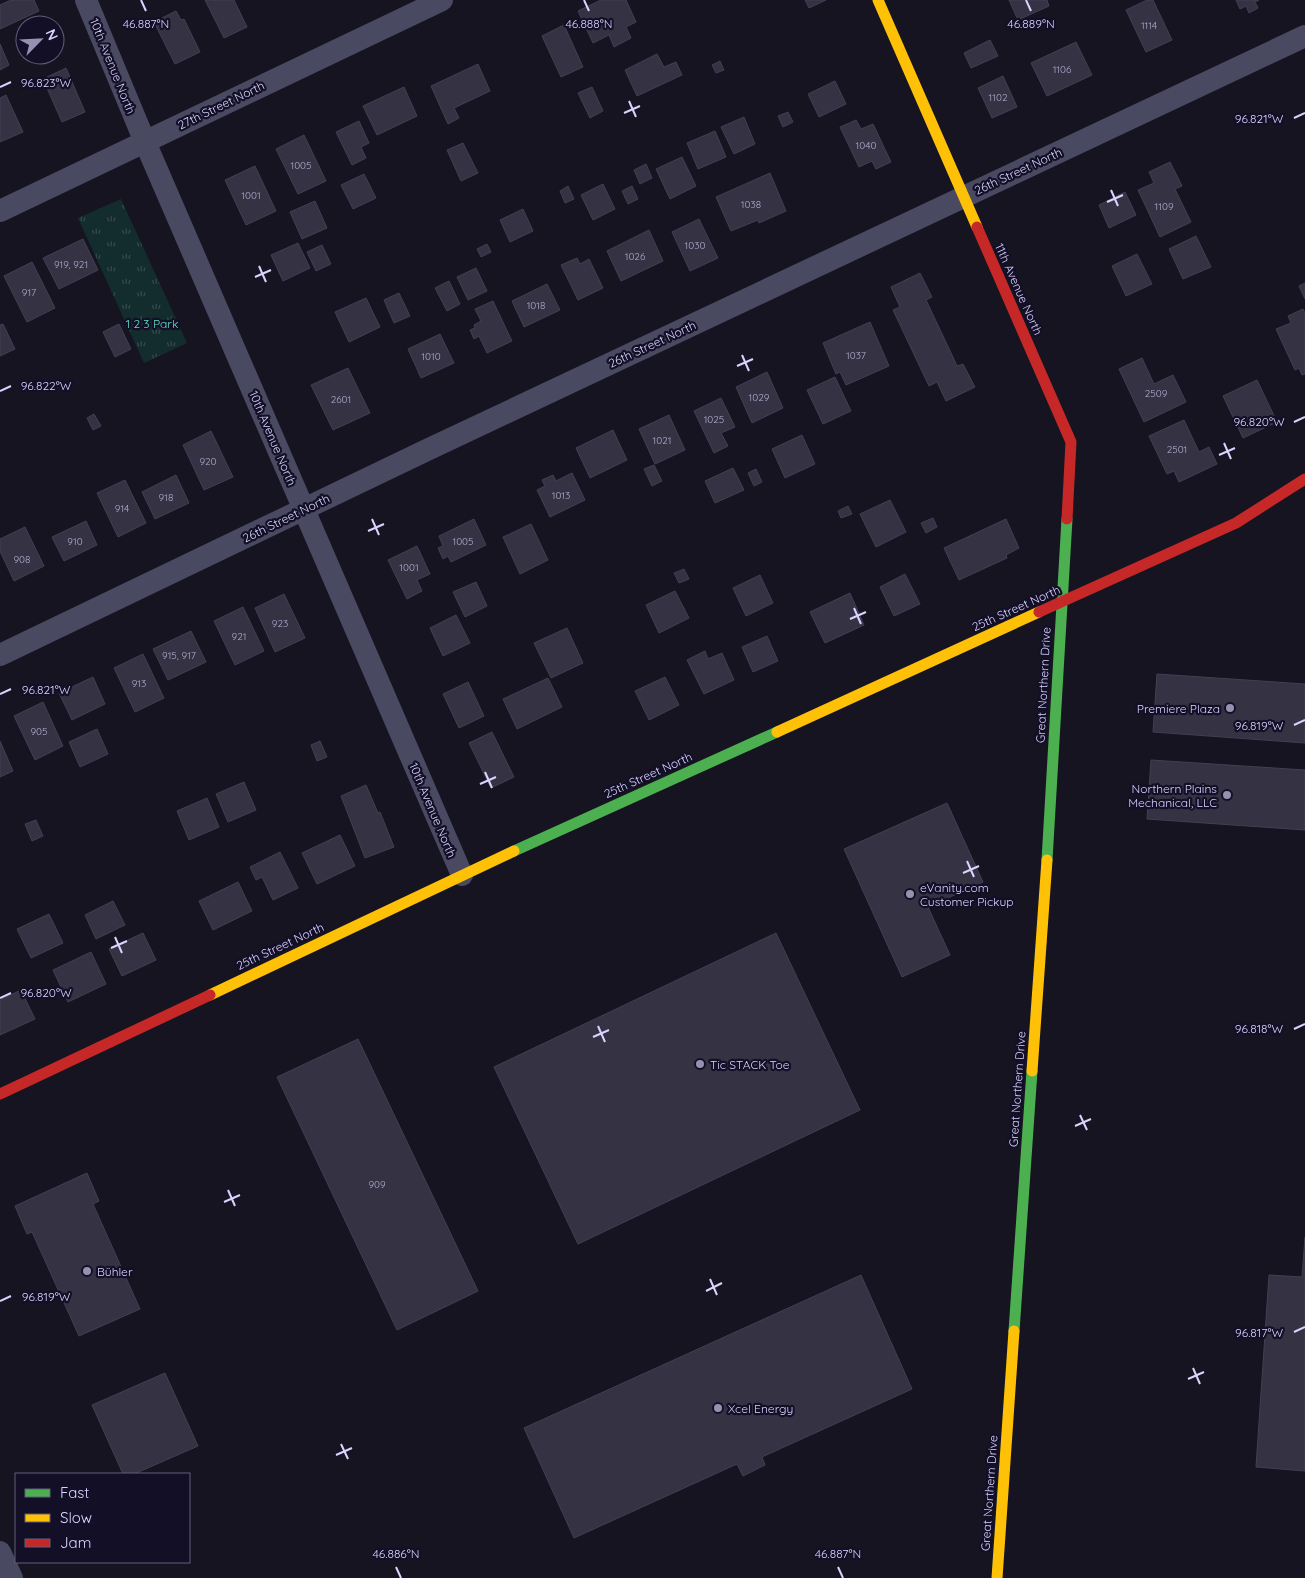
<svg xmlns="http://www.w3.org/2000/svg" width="1305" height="1578" font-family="Quicksand,sans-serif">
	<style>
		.park { fill: url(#park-tufts) }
		.building { fill: #343243; stroke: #433f54 }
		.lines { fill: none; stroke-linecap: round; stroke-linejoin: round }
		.street { stroke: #4a4962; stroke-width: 22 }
		.fast { stroke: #4caf50; stroke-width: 11 }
		.slow { stroke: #ffc107; stroke-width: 11 }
		.jam { stroke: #c62828; stroke-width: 11 }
		.ticks { fill: none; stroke: #d9d4ff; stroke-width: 2 }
		.poi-dot { fill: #9591b1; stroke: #130f26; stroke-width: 2 }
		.labels { text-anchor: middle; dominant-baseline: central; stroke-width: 4.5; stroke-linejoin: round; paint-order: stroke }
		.number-label { font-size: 10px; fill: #b0acd0 }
		.street-label { font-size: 12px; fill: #d9d4ff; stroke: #130f26 }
		.park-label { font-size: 12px; fill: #5fe0c0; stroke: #130f26 }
		.poi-label { font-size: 12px; fill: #d9d4ff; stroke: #130f26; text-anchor: start }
		.ticks-label { font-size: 12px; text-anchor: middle; fill: #d9d4ff; stroke: #130f26; stroke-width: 4.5; stroke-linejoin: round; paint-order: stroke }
	</style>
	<defs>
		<pattern id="park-tufts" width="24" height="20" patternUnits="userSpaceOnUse" patternTransform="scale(1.25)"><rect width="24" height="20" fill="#132c2d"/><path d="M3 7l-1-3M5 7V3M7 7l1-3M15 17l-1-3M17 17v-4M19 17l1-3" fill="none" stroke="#354a4c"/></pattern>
	</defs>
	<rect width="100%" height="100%" fill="#161421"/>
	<!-- park -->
	<polygon class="park" points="121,199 187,343 144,363 78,218"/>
	<!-- building -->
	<g class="building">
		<polygon points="11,0 34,0 39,11 0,29 0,5"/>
		<polygon points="205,0 234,0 247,27 224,38"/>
		<polygon points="601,0 626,0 636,22 626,27 631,38 614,47 609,35 593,43 578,11"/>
		<polygon points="805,0 826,0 809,8"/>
		<polygon points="1009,0 1047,0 1049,6 1018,20"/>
		<polygon points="1147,0 1153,0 1172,40 1146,52 1126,10"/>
		<polygon points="1236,0 1259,0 1255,2 1258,8 1249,13 1246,6 1240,9"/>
		<polygon points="176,11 181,20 184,19 200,52 175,64 154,22"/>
		<polygon points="564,25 583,67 561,77 542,36"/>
		<polygon points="990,40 998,56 971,68 964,53"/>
		<polygon points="1076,42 1092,75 1047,96 1031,63"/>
		<polygon points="0,44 9,65 0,70"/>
		<polygon points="657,54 664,67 676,62 682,75 637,96 625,70"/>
		<polygon points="720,61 724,70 716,73 712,65"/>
		<polygon points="478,64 490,91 454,108 459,118 448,124 431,86"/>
		<polygon points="66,68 85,112 62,122 43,79"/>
		<polygon points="1003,76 1017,107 992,118 978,88"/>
		<polygon points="835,81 846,104 819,117 808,94"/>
		<polygon points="404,87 417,116 377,135 363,106"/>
		<polygon points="592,87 603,111 590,118 578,93"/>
		<polygon points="6,95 23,132 0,142 0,98"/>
		<polygon points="788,112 793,122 783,127 778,116"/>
		<polygon points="744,117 755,144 734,154 721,127"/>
		<polygon points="856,120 861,129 873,124 891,162 876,169 872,161 859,167 840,127"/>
		<polygon points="359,121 369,143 361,147 366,158 352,165 336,132"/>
		<polygon points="715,131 726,157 698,169 687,143"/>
		<polygon points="304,135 326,181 298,194 276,149"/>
		<polygon points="463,143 478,173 461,181 447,150"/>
		<polygon points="682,157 696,186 670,199 656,169"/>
		<polygon points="1170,162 1182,186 1175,189 1191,222 1160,237 1138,190 1154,183 1149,172"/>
		<polygon points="646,164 652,178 640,184 634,170"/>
		<polygon points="255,166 276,211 246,225 225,180"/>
		<polygon points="770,173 786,211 759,223 758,220 731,231 716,197"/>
		<polygon points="364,174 376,198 353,209 341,185"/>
		<polygon points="603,184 615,209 593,220 581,195"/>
		<polygon points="568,186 574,199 565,203 560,191"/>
		<polygon points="632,186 638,199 628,204 622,191"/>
		<polygon points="1125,192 1136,215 1109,228 1099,205"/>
		<polygon points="315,201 327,228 302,239 290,212"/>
		<polygon points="523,209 533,231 510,242 500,220"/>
		<polygon points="699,219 718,258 690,271 672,232"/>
		<polygon points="649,230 663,261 621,281 607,251"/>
		<polygon points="1196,236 1211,267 1183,279 1169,249"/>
		<polygon points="83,239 98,270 59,289 43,258"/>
		<polygon points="298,243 310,268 283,281 271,255"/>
		<polygon points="487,244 491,252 481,257 477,249"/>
		<polygon points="322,245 331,264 316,271 307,252"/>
		<polygon points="1137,254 1152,284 1126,296 1112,266"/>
		<polygon points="577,258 580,264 589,259 603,288 578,300 561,265"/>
		<polygon points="32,262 55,308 27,322 4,276"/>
		<polygon points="476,268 487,291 468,300 457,277"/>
		<polygon points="920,273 932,297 926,300 952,355 957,366 963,364 975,387 946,401 937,382 929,386 893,310 900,307 891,287"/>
		<polygon points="449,281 460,304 447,311 435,288"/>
		<polygon points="1305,283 1305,299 1299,286"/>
		<polygon points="547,284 560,310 524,327 512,301"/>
		<polygon points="399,293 410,316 394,323 384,300"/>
		<polygon points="366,298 380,327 349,342 335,312"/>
		<polygon points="493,301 512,341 487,353 479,336 474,339 470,330 475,328 474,325 481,321 475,309"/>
		<polygon points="1303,309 1305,313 1305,374 1302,375 1299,368 1295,370 1276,329 1291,323 1288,316"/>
		<polygon points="870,322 889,366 846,385 840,372 836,374 823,343"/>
		<polygon points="3,324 15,349 0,356 0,325"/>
		<polygon points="119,324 131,349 115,357 103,332"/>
		<polygon points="440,334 454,363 421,378 408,349"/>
		<polygon points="1142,358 1154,384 1173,375 1186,402 1144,422 1119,369"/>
		<polygon points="348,368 370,413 333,430 311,385"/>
		<polygon points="767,372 783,408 752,423 736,387"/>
		<polygon points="835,377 851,411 823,424 807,390"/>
		<polygon points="1257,380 1277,422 1243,438 1223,396"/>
		<polygon points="721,398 735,427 721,433 728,446 714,453 694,411"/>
		<polygon points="94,414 101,426 93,430 87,418"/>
		<polygon points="669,415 685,450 655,464 639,429"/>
		<polygon points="1184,420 1199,452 1209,447 1217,464 1179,482 1174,471 1167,474 1149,436"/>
		<polygon points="613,430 627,460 590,478 576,448"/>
		<polygon points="211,431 233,477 204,490 183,445"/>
		<polygon points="802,435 815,464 785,478 772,449"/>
		<polygon points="654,465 662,481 652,486 644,469"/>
		<polygon points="733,468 744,490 715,503 705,481"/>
		<polygon points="756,469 762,482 754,486 748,473"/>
		<polygon points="572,473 585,500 550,517 537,490 545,486 542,480 553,475 556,481"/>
		<polygon points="176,475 189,503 155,519 142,492"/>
		<polygon points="125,480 146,523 118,537 97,493"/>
		<polygon points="890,500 906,532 876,547 860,514"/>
		<polygon points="848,506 852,514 841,518 838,511"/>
		<polygon points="933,518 937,527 926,533 921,523"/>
		<polygon points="474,519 486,545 451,562 448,556 443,559 438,548 443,546 439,536"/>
		<polygon points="1006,519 1019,548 1006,555 1007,558 959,580 944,548"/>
		<polygon points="86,521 97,545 64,561 52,537"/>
		<polygon points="531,524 548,560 520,574 503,537"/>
		<polygon points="25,527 44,566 14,581 0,551 0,539"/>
		<polygon points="417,546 430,574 417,580 422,591 407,599 388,560"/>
		<polygon points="684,569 689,579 679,583 674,573"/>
		<polygon points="905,574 920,604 894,616 880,587"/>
		<polygon points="760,575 773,603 746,616 733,588"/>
		<polygon points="476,582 487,606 465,617 453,592"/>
		<polygon points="675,591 689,618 659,633 646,605"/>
		<polygon points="850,593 864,625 825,643 810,612"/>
		<polygon points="284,594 305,638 275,652 255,608"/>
		<polygon points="243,607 264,651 235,665 214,621"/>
		<polygon points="456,615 470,643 443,656 430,628"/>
		<polygon points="567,628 583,663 551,678 534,643"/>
		<polygon points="191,631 206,662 168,680 153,649"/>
		<polygon points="767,636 778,661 753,672 742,647"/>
		<polygon points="705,651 708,659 722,653 734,680 704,694 687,660"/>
		<polygon points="143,654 164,698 135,712 114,668"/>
		<polygon points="1157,674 1305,684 1305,743 1153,732"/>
		<polygon points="93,677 105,704 72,720 59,693"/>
		<polygon points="665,677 679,705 649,720 635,691"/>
		<polygon points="548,678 562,707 517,729 503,699"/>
		<polygon points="468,682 484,716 459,728 443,694"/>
		<polygon points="43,702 63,746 35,760 14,716"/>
		<polygon points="97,729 108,754 80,767 69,742"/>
		<polygon points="492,732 514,777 491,788 469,743"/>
		<polygon points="0,741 13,771 0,777"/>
		<polygon points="320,741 327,757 317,761 311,745"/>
		<polygon points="1151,760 1305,770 1305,830 1147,819"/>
		<polygon points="244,782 256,810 228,822 216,794"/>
		<polygon points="366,785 378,813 380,812 394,847 365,858 341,796"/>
		<polygon points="207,798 219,827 189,840 177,811"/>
		<polygon points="947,803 983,882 928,907 950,955 902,977 844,849"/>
		<polygon points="36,820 43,836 32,841 25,824"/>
		<polygon points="340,835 355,866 317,884 302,853"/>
		<polygon points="280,852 298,888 273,900 262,877 256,880 250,867"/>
		<polygon points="238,882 252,911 213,930 199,901"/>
		<polygon points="113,901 125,925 96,939 85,915"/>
		<polygon points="49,914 63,943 31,958 17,929"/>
		<polygon points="143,933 156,960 122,976 109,949"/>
		<polygon points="776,933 860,1110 578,1244 494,1067"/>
		<polygon points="91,952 106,984 68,1002 53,970"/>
		<polygon points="21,990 35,1019 0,1035 0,1000"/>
		<polygon points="358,1039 478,1291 397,1330 277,1077"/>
		<polygon points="87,1173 99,1201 93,1204 140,1309 79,1336 32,1232 27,1234 15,1206"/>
		<polygon points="1305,1237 1305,1471 1256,1467 1269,1275 1302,1277"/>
		<polygon points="861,1275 912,1389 762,1457 765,1465 743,1476 737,1464 574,1538 524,1428"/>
		<polygon points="165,1373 198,1446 134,1474 123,1474 92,1405"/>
	</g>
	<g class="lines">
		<!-- street -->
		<g class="street">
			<polyline points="86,0 145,142 462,875"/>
			<polyline points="0,211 442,0"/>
			<polyline points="0,655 429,449 1305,36"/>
			<polyline points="0,1552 12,1578"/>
		</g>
		<!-- fast -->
		<g class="fast">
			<polyline points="514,851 777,732"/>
			<polyline points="1047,860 1067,519"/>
			<polyline points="1014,1331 1032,1071"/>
		</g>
		<!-- slow -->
		<g class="slow">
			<polyline points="878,0 977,227"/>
			<polyline points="777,732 1039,612"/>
			<polyline points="210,995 514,851"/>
			<polyline points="1032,1071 1047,860"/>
			<polyline points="997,1578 1014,1331"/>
		</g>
		<!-- jam -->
		<g class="jam">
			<polyline points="977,227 1071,442 1067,519"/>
			<polyline points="1039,612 1236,523 1305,479"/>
			<polyline points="0,1094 210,995"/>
		</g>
	</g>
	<!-- ticks -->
	<path class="ticks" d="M141,0L146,11M584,0L589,11M1026,0L1031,11M0,87L11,82M629,101L636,117M624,113L640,106M1294,118L1305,113M1111,190L1118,206M1107,202L1123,195M259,266L266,282M255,277L271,270M742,355L749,371M737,366L753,359M0,391L11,386M1294,422L1305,417M1224,443L1231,459M1219,455L1235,448M372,519L379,535M368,531L384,524M854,608L861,624M850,619L866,612M0,694L11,689M1294,725L1305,720M485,772L492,788M480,784L496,777M967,861L974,877M963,873L979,866M115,937L122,953M111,948L127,941M0,998L11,993M598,1026L605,1042M1294,1029L1305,1024M593,1037L609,1030M1080,1115L1087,1130M1075,1126L1091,1119M228,1190L235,1206M224,1202L240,1195M710,1279L717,1295M706,1291L722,1283M0,1301L11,1296M1294,1332L1305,1327M1193,1368L1200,1384M1188,1379L1204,1372M341,1444L348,1459M336,1455L352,1448M396,1567L401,1578M838,1567L843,1578"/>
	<!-- markers -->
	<g class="poi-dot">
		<circle cx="1230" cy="708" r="5"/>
		<circle cx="1227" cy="795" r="5"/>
		<circle cx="910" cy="894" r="5"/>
		<circle cx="700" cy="1064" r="5"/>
		<circle cx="87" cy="1271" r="5"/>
		<circle cx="718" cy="1408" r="5"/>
	</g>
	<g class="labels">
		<!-- number labels -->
		<g class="number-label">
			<text x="1149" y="25">1114</text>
			<text x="1062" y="69">1106</text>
			<text x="998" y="97">1102</text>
			<text x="866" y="145">1040</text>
			<text x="301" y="165">1005</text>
			<text x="251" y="195">1001</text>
			<text x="751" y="204">1038</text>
			<text x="1164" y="206">1109</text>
			<text x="695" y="245">1030</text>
			<text x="635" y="256">1026</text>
			<text x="71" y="264">919, 921</text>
			<text x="29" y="292">917</text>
			<text x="536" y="305">1018</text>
			<text x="856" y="355">1037</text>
			<text x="431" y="356">1010</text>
			<text x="1156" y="393">2509</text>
			<text x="759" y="397">1029</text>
			<text x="341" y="399">2601</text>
			<text x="714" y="419">1025</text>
			<text x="662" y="440">1021</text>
			<text x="1177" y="449">2501</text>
			<text x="208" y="461">920</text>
			<text x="561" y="495">1013</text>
			<text x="166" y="497">918</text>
			<text x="122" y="508">914</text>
			<text x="75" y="541">910</text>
			<text x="463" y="541">1005</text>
			<text x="22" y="559">908</text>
			<text x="409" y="567">1001</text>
			<text x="280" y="623">923</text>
			<text x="239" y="636">921</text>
			<text x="179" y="655">915, 917</text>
			<text x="139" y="683">913</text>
			<text x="39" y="731">905</text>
			<text x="377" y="1184">909</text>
		</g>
		<!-- street labels -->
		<g class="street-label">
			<text transform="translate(113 66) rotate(68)">10th Avenue North</text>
			<text transform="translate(221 105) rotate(-26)">27th Street North</text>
			<text transform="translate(1018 171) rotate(-25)">26th Street North</text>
			<text transform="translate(1019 289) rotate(66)">11th Avenue North</text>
			<text transform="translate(652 344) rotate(-25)">26th Street North</text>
			<text transform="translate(273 438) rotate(67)">10th Avenue North</text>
			<text transform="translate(286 518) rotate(-26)">26th Street North</text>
			<text transform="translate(1016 608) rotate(-24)">25th Street North</text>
			<text transform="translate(1043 685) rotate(-87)">Great Northern Drive</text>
			<text transform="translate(648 775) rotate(-24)">25th Street North</text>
			<text transform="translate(433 810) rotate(67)">10th Avenue North</text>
			<text transform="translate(280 946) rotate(-25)">25th Street North</text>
			<text transform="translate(1017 1089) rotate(-86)">Great Northern Drive</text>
			<text transform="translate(989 1493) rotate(-86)">Great Northern Drive</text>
		</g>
		<!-- park labels -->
		<g class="park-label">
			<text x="152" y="323">1 2 3 Park</text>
		</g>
		<!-- poi labels -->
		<g class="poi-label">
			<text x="1220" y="708" text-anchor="end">Premiere Plaza</text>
			<text x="1217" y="788" text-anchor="end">Northern Plains<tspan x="1217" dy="14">Mechanical, LLC</tspan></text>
			<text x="920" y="887">eVanity.com<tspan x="920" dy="14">Customer Pickup</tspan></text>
			<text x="710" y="1064">Tic STACK Toe</text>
			<text x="97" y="1271">Bühler</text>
			<text x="728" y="1408">Xcel Energy</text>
		</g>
	</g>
	<g class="ticks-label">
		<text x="146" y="28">46.887°N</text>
		<text x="589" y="28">46.888°N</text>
		<text x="1031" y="28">46.889°N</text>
		<text x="46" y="87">96.823°W</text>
		<text x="1259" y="123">96.821°W</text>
		<text x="46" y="390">96.822°W</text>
		<text x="1259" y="426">96.820°W</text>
		<text x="46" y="694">96.821°W</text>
		<text x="1259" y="730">96.819°W</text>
		<text x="46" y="997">96.820°W</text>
		<text x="1259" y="1033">96.818°W</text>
		<text x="46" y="1301">96.819°W</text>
		<text x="1259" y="1337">96.817°W</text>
		<text x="396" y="1558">46.886°N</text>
		<text x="838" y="1558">46.887°N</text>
	</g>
	<!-- legend -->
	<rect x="15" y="1473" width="175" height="90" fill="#130f26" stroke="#625e7d"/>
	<rect x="25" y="1489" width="25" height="8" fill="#4caf50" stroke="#625e7d"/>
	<text x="60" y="1498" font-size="15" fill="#d9d4ff">Fast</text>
	<rect x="25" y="1514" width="25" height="8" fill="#ffc107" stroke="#625e7d"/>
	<text x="60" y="1523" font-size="15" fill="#d9d4ff">Slow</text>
	<rect x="25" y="1539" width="25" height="8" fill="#c62828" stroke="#625e7d"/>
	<text x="60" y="1548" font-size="15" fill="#d9d4ff">Jam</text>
	<!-- north arrow -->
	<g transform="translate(40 40) rotate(66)"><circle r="24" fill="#130f26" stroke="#625e7d"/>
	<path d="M0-4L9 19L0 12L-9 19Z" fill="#9591b1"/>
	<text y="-8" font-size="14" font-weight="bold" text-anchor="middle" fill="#d9d4ff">N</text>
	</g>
</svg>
